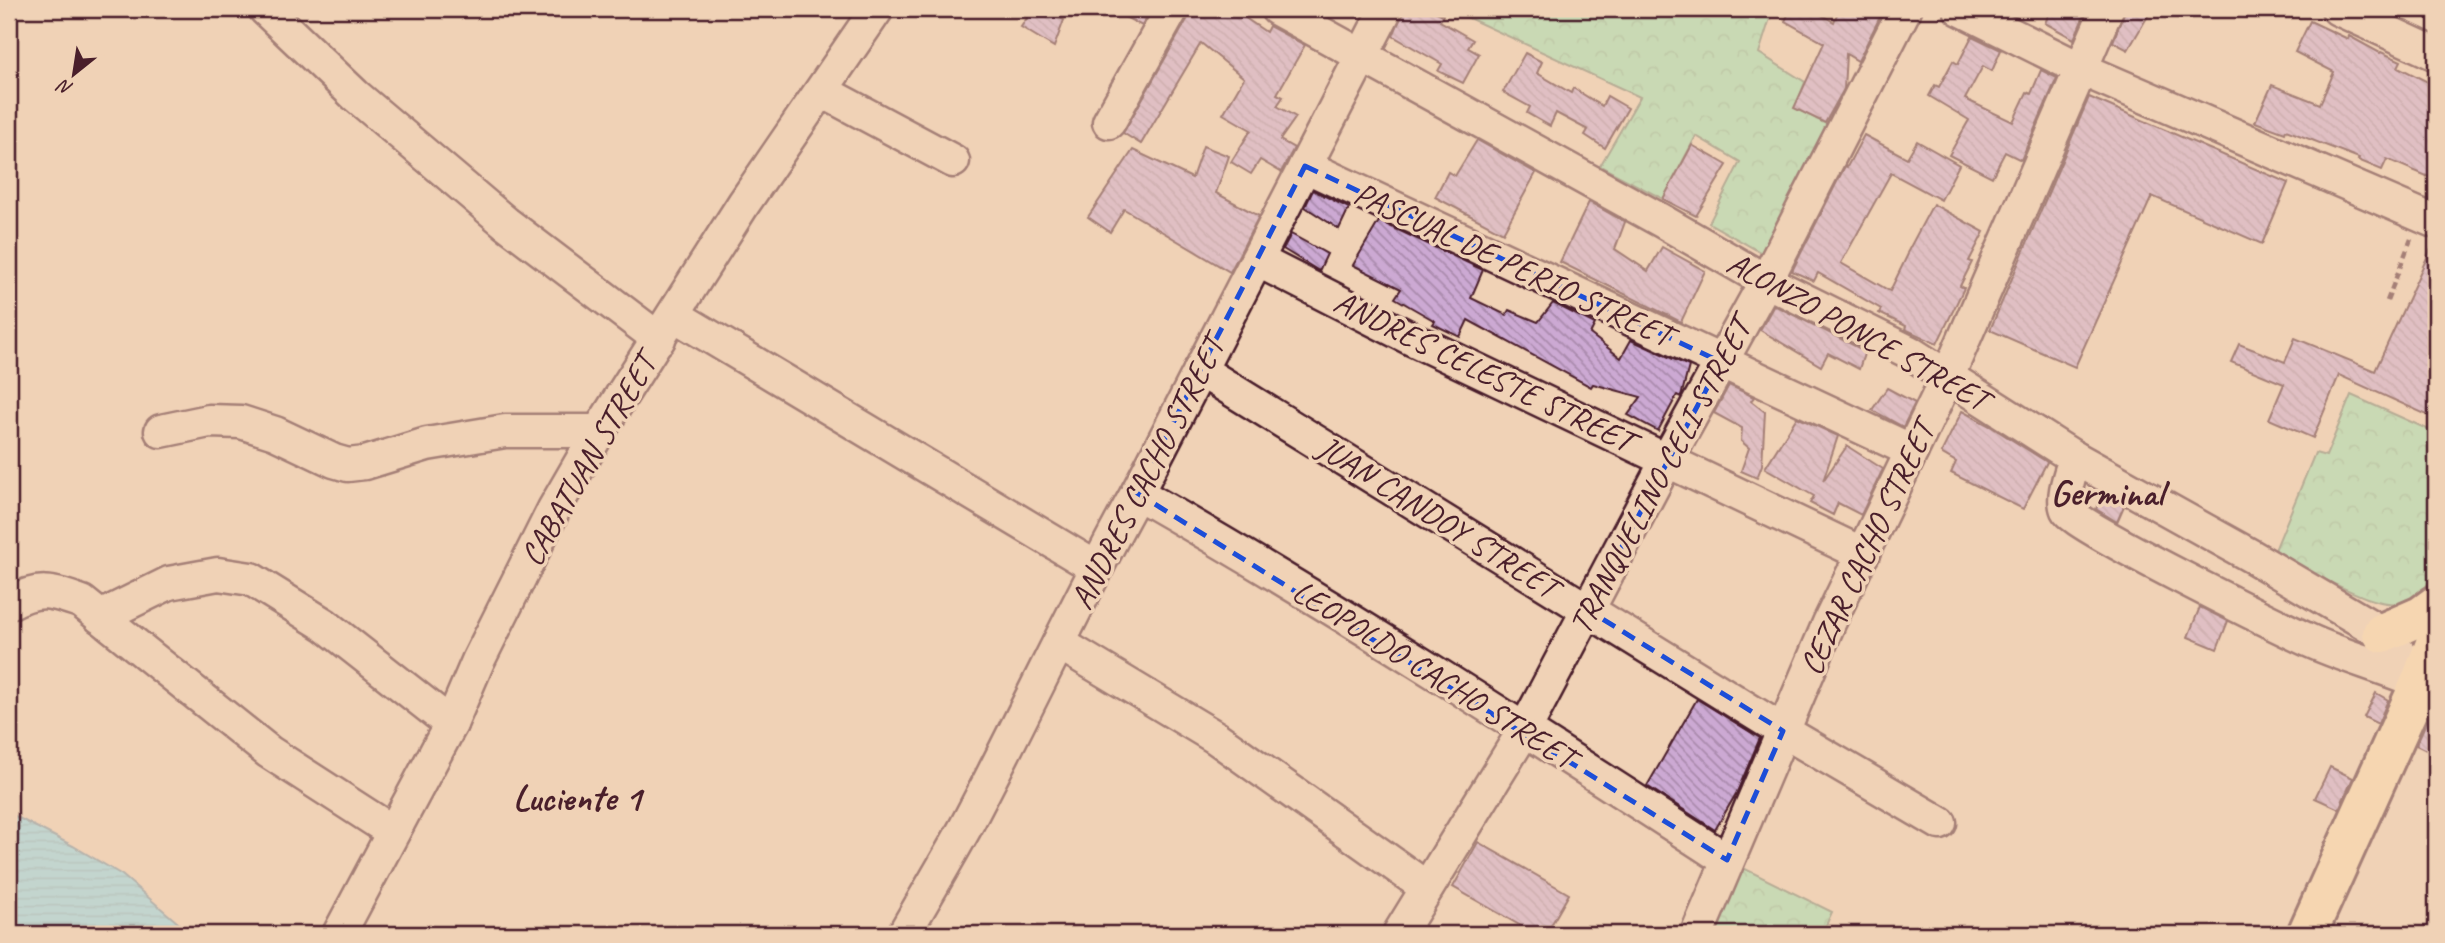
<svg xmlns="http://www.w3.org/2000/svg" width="2445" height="943" font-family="Caveat,sans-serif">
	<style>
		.forest { fill: url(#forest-crowns); stroke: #72806e; stroke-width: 2 }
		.water { fill: url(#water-rules); stroke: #728f9f; stroke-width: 2 }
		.building { fill: url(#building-back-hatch); stroke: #4a1f2b; stroke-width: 2 }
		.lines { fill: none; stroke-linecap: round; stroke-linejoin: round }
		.minor-casing { stroke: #4a1f2b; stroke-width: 37 }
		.major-casing { stroke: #4a1f2b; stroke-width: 44 }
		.path { stroke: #4a1f2b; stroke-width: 4.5; stroke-dasharray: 7 5; stroke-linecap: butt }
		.minor { stroke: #f0d2b6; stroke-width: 32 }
		.major { stroke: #fcdcac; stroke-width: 38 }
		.marked { fill: none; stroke: #1d4ed8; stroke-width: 5; stroke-dasharray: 14 9; stroke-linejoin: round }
		.labels { text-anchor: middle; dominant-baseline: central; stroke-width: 7; stroke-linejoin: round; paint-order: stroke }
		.street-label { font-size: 33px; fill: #4a1f2b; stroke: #f0d2b6 }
		.quarter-label { font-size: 37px; font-weight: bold; fill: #4a1f2b; stroke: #f0d2b6 }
	</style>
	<defs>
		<pattern id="forest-crowns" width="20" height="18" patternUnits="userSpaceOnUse" patternTransform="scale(1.75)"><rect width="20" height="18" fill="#9ae2b1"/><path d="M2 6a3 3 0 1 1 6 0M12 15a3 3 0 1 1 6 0" fill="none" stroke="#86c198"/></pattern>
		<pattern id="water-rules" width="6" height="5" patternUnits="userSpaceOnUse" patternTransform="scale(1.75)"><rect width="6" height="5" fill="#8ddaec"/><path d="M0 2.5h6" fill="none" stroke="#7bbbcb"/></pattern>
		<pattern id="building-back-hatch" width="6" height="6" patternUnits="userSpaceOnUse" patternTransform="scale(1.75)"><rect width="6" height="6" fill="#cca9d3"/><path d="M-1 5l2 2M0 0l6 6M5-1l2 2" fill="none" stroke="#a889ab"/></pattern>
	</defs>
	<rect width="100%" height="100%" fill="#f0d2b6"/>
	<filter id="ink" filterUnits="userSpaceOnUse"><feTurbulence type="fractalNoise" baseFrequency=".0143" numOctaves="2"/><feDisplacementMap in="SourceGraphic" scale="14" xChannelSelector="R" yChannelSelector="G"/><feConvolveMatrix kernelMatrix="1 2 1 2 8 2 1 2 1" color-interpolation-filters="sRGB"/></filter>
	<g filter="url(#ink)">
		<!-- forest -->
		<g class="forest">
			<polygon points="1449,9 1773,9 1759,53 1805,82 1795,108 1832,127 1769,257 1709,223 1740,162 1696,136 1663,199 1600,166 1640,97"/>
			<path d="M2351,395L2436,433V569C2413,623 2374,602 2332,583C2313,573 2293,564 2273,555L2315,453L2326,456Z"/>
			<polygon points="1727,860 1832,912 1822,934 1697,934"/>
		</g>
		<!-- water -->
		<polygon class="water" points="9,813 73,846 122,875 191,934 9,934"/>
		<!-- building -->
		<g class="building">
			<polygon points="1033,9 1042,9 1064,20 1054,47 1021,27"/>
			<polygon points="1110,9 1151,9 1142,26"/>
			<polygon points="1190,9 1232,9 1266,32 1269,26 1305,45 1277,94 1283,97 1277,106 1296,117 1280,140 1294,148 1281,172 1260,160 1251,174 1231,162 1251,130 1223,114 1244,78 1201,43 1141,144 1123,133 1188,18"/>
			<polygon points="1404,9 1430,9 1443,15 1440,21 1473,40 1468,48 1479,54 1463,83 1438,71 1442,64 1393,36"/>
			<polygon points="1791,9 1811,9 1834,22 1839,9 1884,9 1858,61 1846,54 1844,89 1825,123 1794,108 1824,43 1785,21"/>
			<polygon points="2051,9 2087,9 2074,39 2045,23"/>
			<polygon points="2125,9 2152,9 2128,50 2113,42"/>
			<polygon points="2310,21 2348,39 2349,36 2380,53 2381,52 2401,61 2398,67 2436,86 2436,180 2387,159 2382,170 2358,160 2359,158 2286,130 2285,133 2255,122 2272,85 2320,104 2334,72 2295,52"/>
			<polygon points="1972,36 2001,50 1992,71 1983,66 1965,99 2013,122 2027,92 2031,94 2041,70 2057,78 2021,160 2005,152 1992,177 1949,155 1969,120 1929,96 1935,85 1939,87 1953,61 1958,64"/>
			<polygon points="1525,53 1542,62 1537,73 1571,93 1573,88 1602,106 1607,96 1628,108 1605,148 1585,135 1588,130 1556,113 1550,126 1527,113 1530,107 1503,92"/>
			<polygon points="2089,97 2288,183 2262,244 2152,196 2075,367 1990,330"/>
			<polygon points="1864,135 1907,158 1917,141 1959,165 1941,200 1891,173 1841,263 1890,291 1908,254 1907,253 1933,204 1984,232 1969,261 1972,262 1960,286 1964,288 1937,344 1905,329 1906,326 1879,313 1881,309 1818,273 1814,281 1792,271 1845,166 1847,167"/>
			<polygon points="1477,140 1536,173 1503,233 1435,197 1448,172 1455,176"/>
			<polygon points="1692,145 1727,165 1696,216 1663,199"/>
			<polygon points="1203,146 1229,156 1216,193 1259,216 1230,272 1124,209 1110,232 1088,217 1133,150 1192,178"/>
			<polygon points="1313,190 1349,208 1339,229 1305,207"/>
			<polygon points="1589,202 1625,222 1615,249 1648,271 1662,247 1705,271 1681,322 1560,262"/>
			<polygon points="1379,221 1483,270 1471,298 1506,315 1509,310 1538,322 1553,303 1595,324 1590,334 1621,358 1631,340 1689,366 1681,397 1677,395 1658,431 1628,415 1641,397 1593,384 1591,387 1468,320 1460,337 1433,324 1435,321 1395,298 1401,289 1353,265"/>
			<polygon points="1291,234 1327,254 1319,271 1283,249"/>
			<polygon points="2435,240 2436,419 2339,375 2313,438 2269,419 2284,384 2231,362 2239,344 2285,362 2295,338 2375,371"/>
			<polygon points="1774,305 1865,351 1859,369 1828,353 1821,366 1760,330"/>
			<polygon points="1729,385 1754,397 1751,401 1765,412 1762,465 1757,478 1741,471 1749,448 1741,441 1742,428 1714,413"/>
			<polygon points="1887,388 1915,403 1903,427 1872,410"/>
			<polygon points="1962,411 1990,426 2047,462 2023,509 1951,473 1956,462 1941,453"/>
			<polygon points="1797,417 1838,436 1823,481 1847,446 1883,469 1861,515 1838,503 1833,515 1810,503 1814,496 1765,468"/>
			<polygon points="2103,495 2124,506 2117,522 2096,509"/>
			<polygon points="2200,607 2228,621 2217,649 2188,637"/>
			<polygon points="2376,693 2388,700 2378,724 2364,717"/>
			<polygon points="1697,699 1760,738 1737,792 1715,830 1647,786"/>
			<polygon points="2433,707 2436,708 2436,755 2416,745"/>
			<polygon points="2330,767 2353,778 2339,809 2315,798"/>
			<polygon points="1478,842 1569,894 1546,934 1535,934 1453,887"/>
		</g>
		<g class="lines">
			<defs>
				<g id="minor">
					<polyline points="265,9 355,95 506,223 659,339"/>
					<polyline points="1277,9 1662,221 1766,281 1909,352 2075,458 2253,557 2382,633 2421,678"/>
					<polyline points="1960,9 2081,69 2436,222"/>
					<polyline points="2338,9 2436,54"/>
					<polyline points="822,91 953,161"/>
					<polyline points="1109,122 1172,9"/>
					<polyline points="1305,166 1912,451"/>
					<polyline points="1257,260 1410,338 1863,554"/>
					<polyline points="674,315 1095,567"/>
					<polyline points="1200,370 1783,731 1940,823"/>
					<polyline points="161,431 209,421 241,422 275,433 334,461 348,465 365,463 427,444 505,431 599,431"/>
					<path d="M2075,458C2071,473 2061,496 2067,510C2074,526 2278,626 2308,640C2345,657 2385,667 2423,684"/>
					<path d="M1137,493C1338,608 1533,734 1727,860"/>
					<path d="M9,603C39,587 51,591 82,602L269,752L393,832"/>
					<polyline points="100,617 169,583 218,574 251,579 325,625 451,724"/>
					<polyline points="1059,643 1215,737 1427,888"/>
					<polyline points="339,934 451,724 478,661 554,509 599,431 744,203 877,9"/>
					<path d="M904,934C924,899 945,864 965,828C1024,717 1076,602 1137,493L1386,9"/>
					<polyline points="1399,934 1525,729 1667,460 1766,281 1905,9"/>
					<polyline points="1697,934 1829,623 1948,376 2107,9"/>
				</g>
				<g id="major">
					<polyline points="2382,633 2421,616 2436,605"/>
					<polyline points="2307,934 2420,683 2436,641"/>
				</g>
			</defs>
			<!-- minor casing -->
			<use href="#minor" class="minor-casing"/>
			<!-- major casing -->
			<use href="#major" class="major-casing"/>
			<!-- path -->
			<polyline class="path" points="2387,301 2411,239"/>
			<!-- minor -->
			<use href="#minor" class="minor"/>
			<!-- major -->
			<use href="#major" class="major"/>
		</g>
	</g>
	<!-- marked area -->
	<path d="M0 0H2445V943H0ZM1305,166L1721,362L1588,610L1783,731L1727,860L1137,493Z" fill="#f0d2b6" fill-opacity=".55" fill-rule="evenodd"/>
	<path class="marked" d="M1305,166L1721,362L1588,610L1783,731L1727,860L1137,493Z"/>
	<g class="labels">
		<!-- street labels -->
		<g class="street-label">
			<text transform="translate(1513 264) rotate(25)">PASCUAL DE PERIO STREET</text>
			<text transform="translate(1858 331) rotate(29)">ALONZO PONCE STREET</text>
			<text transform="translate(1484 371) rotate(26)">ANDRES CELESTE STREET</text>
			<text transform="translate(588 460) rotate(-60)">CABATUAN STREET</text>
			<text transform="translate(1147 473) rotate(-63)">ANDRES CACHO STREET</text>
			<text transform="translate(1660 476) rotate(-62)">TRANQUELINO CELI STREET</text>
			<text transform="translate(1438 517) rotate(32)">JUAN CANDOY STREET</text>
			<text transform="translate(1867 548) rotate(-65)">CEZAR CACHO STREET</text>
			<text transform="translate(1434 674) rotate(32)">LEOPOLDO CACHO STREET</text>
		</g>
		<!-- quarter labels -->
		<g class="quarter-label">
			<text x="2107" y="492">Germinal</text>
			<text x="577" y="797">Luciente 1</text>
		</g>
	</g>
	<!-- margin -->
	<rect width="2445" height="943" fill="none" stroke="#f0d2b6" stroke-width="35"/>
	<rect x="18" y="18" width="2410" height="908" fill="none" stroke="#4a1f2b" stroke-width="2.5" filter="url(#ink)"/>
	<!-- north arrow -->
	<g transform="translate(74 74) rotate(210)" stroke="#f0d2b6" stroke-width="5" paint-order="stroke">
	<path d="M0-5L12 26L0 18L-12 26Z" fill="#4a1f2b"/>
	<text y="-10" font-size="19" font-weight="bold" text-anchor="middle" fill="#4a1f2b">N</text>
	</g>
</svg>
